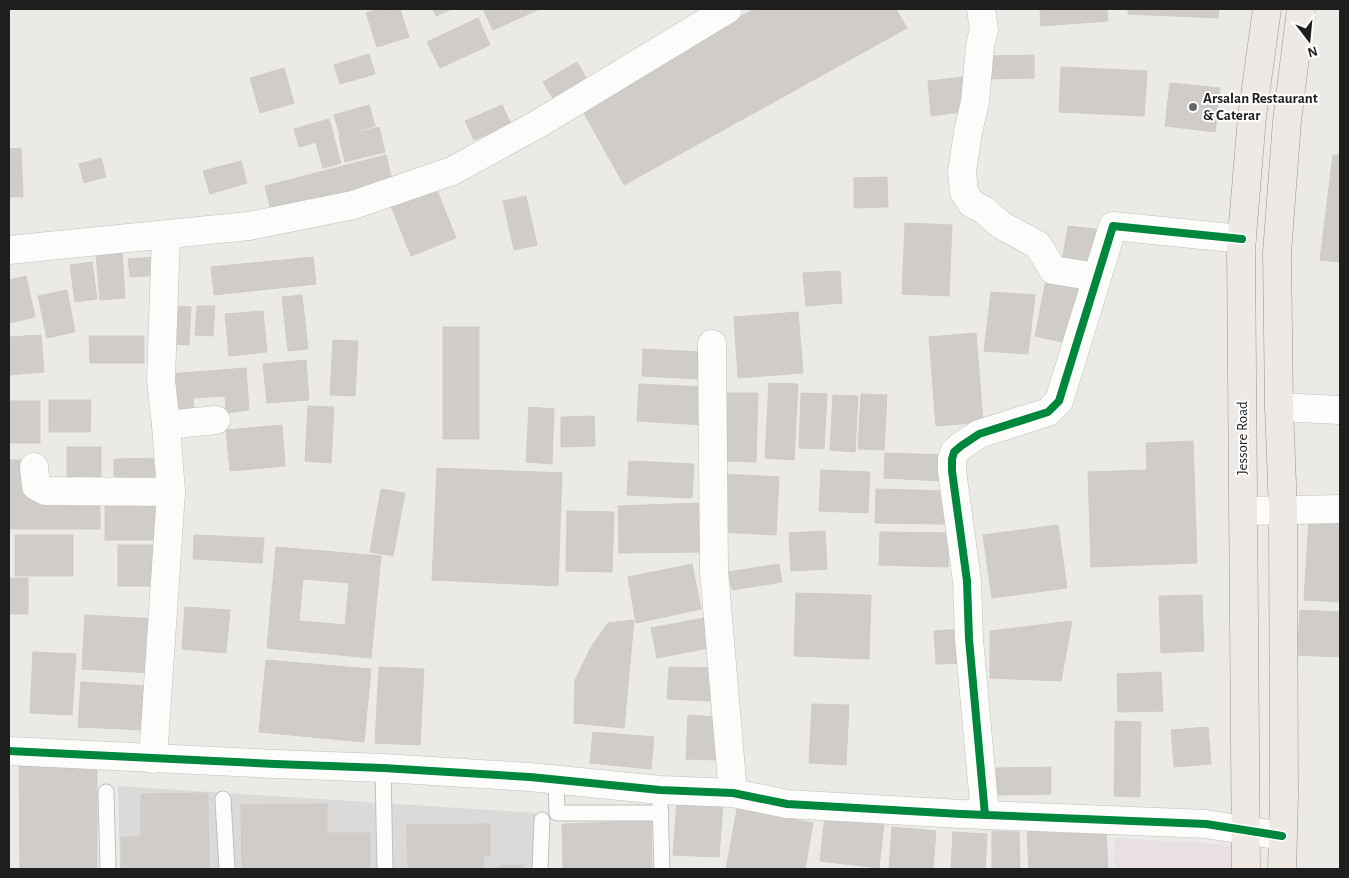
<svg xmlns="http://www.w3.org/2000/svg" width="1349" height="878" font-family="'Alegreya Sans',sans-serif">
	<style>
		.residential { fill: #dbdad8 }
		.industrial { fill: #e9e0e6 }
		.building { fill: #cfccca; stroke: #cfcbc9; fill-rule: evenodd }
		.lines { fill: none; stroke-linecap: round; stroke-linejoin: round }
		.service-casing { stroke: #bfbfbd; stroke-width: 17 }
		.minor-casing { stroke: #bfbfbd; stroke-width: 29 }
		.tertiary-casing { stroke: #bfbfbd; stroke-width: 29 }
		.primary-casing { stroke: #a09386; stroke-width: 29 }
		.service { stroke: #fcfcfb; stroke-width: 15 }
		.minor { stroke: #fcfcfb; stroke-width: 28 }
		.tertiary { stroke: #fcfcfb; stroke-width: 28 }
		.primary { stroke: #efe9e5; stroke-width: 28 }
		.cycleway-casing { stroke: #fff; stroke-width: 11 }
		.cycleway { stroke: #00873e; stroke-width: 8 }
		.poi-dot { fill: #666564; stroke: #fff; stroke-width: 2 }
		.labels { text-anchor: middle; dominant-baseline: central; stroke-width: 4; stroke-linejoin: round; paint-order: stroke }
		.poi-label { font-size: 15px; font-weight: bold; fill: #1e1e1e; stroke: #fff; text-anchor: start }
		.street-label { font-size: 15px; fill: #1e1e1e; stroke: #fff }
	</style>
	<rect width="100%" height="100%" fill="#eceae7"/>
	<!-- residential -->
	<polygon class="residential" points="118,786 536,813 532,869 120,869"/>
	<!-- industrial -->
	<polygon class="industrial" points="1115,838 1236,845 1235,869 1114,869"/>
	<!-- building -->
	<g class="building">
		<polygon points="380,9 400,9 409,37 377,47 366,13"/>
		<polygon points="433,9 452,9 436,16"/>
		<polygon points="483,9 540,9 493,30"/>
		<polygon points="754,9 896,9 907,28 624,185 580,106"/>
		<polygon points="1040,9 1107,9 1108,21 1041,26"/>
		<polygon points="1128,9 1219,9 1218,18 1128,14"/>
		<polygon points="478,18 490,45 440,68 427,42"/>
		<polygon points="369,54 375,74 340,84 334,65"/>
		<polygon points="1034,55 1034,78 988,79 987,56"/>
		<polygon points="577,62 588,81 554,100 543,82"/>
		<polygon points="1061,67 1147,71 1144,116 1059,112"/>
		<polygon points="284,68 294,103 260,113 250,78"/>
		<polygon points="964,77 968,111 931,116 928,81"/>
		<polygon points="1170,83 1220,88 1215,132 1165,126"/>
		<polygon points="369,105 375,126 340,136 334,115"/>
		<polygon points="502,105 511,124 474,140 465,121"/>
		<polygon points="329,119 334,137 299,147 294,129"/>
		<polygon points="379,127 385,152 345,162 339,137"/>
		<polygon points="334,138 341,163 323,168 316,143"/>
		<polygon points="21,148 23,197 9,197 9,149"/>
		<polygon points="386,155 392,180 271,211 265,186"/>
		<polygon points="1333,155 1340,155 1340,262 1320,260"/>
		<polygon points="101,158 106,177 84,183 79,164"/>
		<polygon points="241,161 247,183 210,194 203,171"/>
		<polygon points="887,177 888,207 854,208 854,178"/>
		<polygon points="436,188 456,238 411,256 391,206"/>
		<polygon points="526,196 537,245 514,250 503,201"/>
		<polygon points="905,223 952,225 949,296 902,294"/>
		<polygon points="1068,226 1102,230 1089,272 1061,267"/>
		<polygon points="122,250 125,298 100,300 96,253"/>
		<polygon points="158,257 159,275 130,277 128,259"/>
		<polygon points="313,257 316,284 214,295 211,267"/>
		<polygon points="92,262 97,299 75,302 70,265"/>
		<polygon points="840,271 842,303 806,306 803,273"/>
		<polygon points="26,276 35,317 9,323 9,280"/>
		<polygon points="1046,280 1084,287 1071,344 1035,336"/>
		<polygon points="67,290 75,332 47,338 38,296"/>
		<polygon points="991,292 1035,295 1028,354 984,351"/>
		<polygon points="302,295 308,349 288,351 282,297"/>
		<polygon points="175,306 191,307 189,345 172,344"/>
		<polygon points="197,306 215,306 213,336 195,335"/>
		<polygon points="263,311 267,352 229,356 225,314"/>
		<polygon points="798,312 803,373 738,378 734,317"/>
		<rect x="443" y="327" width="36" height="112"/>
		<polygon points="976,333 983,422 936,426 929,337"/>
		<polygon points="41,335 44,372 9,375 9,337"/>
		<polygon points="89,336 144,336 144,363 90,363"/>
		<polygon points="333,340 358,341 355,396 330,395"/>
		<polygon points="643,349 700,352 698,379 642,376"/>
		<polygon points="306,360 309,400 267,403 263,364"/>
		<polygon points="246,368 249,410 226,413 225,396 193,398 195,417 171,419 168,374"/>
		<polygon points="769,383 798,384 794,460 765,458"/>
		<polygon points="639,384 707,387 705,425 637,421"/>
		<polygon points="725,393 758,393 756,462 723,461"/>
		<polygon points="801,393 827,394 824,449 799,448"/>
		<polygon points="861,394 887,395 884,450 858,449"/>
		<polygon points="833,395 858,396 855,452 830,450"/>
		<polygon points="49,400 91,400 90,432 49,432"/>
		<rect x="9" y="401" width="31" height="42"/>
		<polygon points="308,406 334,407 331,463 305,461"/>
		<polygon points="529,407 554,409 552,464 526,462"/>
		<polygon points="594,416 595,446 561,447 561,417"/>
		<polygon points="282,425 285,466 230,471 226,430"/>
		<polygon points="1193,441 1197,563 1091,567 1088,472 1147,470 1146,443"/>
		<rect x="67" y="447" width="34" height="37"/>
		<polygon points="885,453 944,455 943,481 884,478"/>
		<polygon points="162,458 162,488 114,488 114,459"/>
		<polygon points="9,460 26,460 27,498 100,498 100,529 9,529"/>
		<polygon points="629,461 694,464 692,498 627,495"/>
		<polygon points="437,468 562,473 558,586 432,580"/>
		<polygon points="821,470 870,472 868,513 819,511"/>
		<polygon points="722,474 779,477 776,535 719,532"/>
		<polygon points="381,489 405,493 393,556 370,552"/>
		<polygon points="876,489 945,491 945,524 875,523"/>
		<rect x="105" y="496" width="59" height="44"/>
		<polygon points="699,503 700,552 619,553 618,506"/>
		<polygon points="567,511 614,512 612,572 566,571"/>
		<polygon points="1309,518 1340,519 1340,602 1304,600"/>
		<polygon points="1058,525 1067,588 992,598 983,535"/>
		<polygon points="825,531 827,569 791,571 789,533"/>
		<polygon points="880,532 949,533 948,567 879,565"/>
		<rect x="15" y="535" width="58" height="41"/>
		<polygon points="194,535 264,538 262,563 193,559"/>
		<rect x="118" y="545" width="42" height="41"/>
		<path d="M276,547L381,556L371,658L267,648ZM303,579L349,583L345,625L299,621Z"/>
		<polygon points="692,564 701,609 636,623 628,577"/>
		<polygon points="779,564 782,582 732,590 728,572"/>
		<rect x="9" y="578" width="19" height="36"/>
		<polygon points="796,593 871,595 869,659 794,656"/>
		<polygon points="1202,595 1204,651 1161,653 1159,596"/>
		<polygon points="185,607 230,610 226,653 182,649"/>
		<polygon points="1300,610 1340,612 1340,657 1297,655"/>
		<polygon points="85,615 156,619 153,673 82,669"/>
		<polygon points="704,618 709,648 657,658 651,628"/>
		<polygon points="634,620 624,728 574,723 575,680 591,647 608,623"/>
		<polygon points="1072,621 1061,681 990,678 990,631"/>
		<polygon points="964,629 965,663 936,664 934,631"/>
		<polygon points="33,652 76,654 72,715 30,713"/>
		<polygon points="266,660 371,669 364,742 259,732"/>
		<polygon points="379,667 424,669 420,745 375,743"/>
		<polygon points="669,667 712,668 710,701 667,699"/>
		<polygon points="1161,672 1163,711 1118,712 1117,674"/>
		<polygon points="81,682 147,686 145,730 78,727"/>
		<polygon points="812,704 849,705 846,765 809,763"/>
		<polygon points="688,715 717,717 715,760 686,759"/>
		<polygon points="1115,721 1141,722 1140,797 1114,796"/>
		<polygon points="1208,727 1211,764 1174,767 1171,730"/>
		<polygon points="593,732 654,737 651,769 590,763"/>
		<polygon points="97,762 97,869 20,869 19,763"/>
		<polygon points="1051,767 1051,794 997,795 996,768"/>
		<polygon points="208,793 209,869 121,869 121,837 141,837 141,794"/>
		<polygon points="677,800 723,803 719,857 673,855"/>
		<polygon points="327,804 327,833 370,833 370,869 242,868 241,805"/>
		<polygon points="737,809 813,823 805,869 726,869"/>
		<polygon points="825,816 884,823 879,868 820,861"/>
		<polygon points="651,821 652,869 563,869 562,824"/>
		<polygon points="490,824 490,856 483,856 483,869 408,869 407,825"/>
		<polygon points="892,827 936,831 933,869 889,869"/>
		<polygon points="1106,828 1108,869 1029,869 1027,831"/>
		<polygon points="992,831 1019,832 1020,869 992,869"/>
		<polygon points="953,832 987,834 985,869 951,869"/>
		<polygon points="524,865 524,869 498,869 498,866"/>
	</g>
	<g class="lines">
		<defs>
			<g id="service">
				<polyline points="383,768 385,869"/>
				<polyline points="556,779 557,813 661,813"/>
				<polyline points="106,792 108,869"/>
				<polyline points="223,799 227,869"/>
				<polyline points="660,804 662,869"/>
				<polyline points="540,869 542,820"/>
			</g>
			<g id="minor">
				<polyline points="981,9 984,30 980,46 975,102 968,132 962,172 964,192 972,204 984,210 1001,225 1038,245 1053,270 1096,277"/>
				<polyline points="9,250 249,226 353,205 452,171 538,124 728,9"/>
				<polyline points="712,344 714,571 733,793"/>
				<polyline points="1279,407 1340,410"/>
				<polyline points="166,425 216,420"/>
				<polyline points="34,467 36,486 45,491 171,492"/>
				<polyline points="1243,511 1340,509"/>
				<polyline points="153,759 171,492 166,425 161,380 166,235"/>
				<polyline points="985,815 969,639 967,581 952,471 952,459 954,452 961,446 979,434 1048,412 1059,401 1113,226 1242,239"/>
			</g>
			<polyline id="tertiary" points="9,751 275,764 383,768 530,777 660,790 733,793 787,804 961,814 1206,824 1282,836"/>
			<g id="primary">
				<polyline points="1246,869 1241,248 1252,117 1267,9"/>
				<polyline points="1282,869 1284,797 1283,510 1279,407 1277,253 1287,121 1301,9"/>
			</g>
		</defs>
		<!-- service casing -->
		<use href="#service" class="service-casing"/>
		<!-- minor casing -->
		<use href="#minor" class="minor-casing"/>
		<!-- tertiary casing -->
		<use href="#tertiary" class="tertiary-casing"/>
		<!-- primary casing -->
		<use href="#primary" class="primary-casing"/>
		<!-- service -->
		<use href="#service" class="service"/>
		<!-- minor -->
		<use href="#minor" class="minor"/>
		<!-- tertiary -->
		<use href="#tertiary" class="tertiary"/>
		<!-- primary -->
		<use href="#primary" class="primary"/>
		<defs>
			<g id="cycleway">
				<polyline points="9,751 275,764 383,768 530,777 660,790 733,793 787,804 961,814 1206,824 1282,836"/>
				<polyline points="985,815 969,639 967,581 952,471 952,459 954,452 961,446 979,434 1048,412 1059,401 1113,226 1242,239"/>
			</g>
		</defs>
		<!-- cycleway casing -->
		<use href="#cycleway" class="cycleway-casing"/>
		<!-- cycleway -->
		<use href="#cycleway" class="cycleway"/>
	</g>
	<!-- markers -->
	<circle class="poi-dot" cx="1193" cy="107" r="5"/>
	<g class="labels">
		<!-- poi labels -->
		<g class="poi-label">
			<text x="1203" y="98">Arsalan Restaurant<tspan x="1203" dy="17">&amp; Caterar</tspan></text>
		</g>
		<!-- street labels -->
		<g class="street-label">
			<text transform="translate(1242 438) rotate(-90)">Jessore Road</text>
		</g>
	</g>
	<!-- border -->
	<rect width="1349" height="878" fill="none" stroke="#1e1e1e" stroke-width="20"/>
	<!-- north arrow -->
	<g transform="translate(1309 40) rotate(164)" stroke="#ffffff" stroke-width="4" paint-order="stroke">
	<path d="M0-4L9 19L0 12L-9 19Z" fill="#1e1e1e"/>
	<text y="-8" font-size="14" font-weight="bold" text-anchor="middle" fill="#1e1e1e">N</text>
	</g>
</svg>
